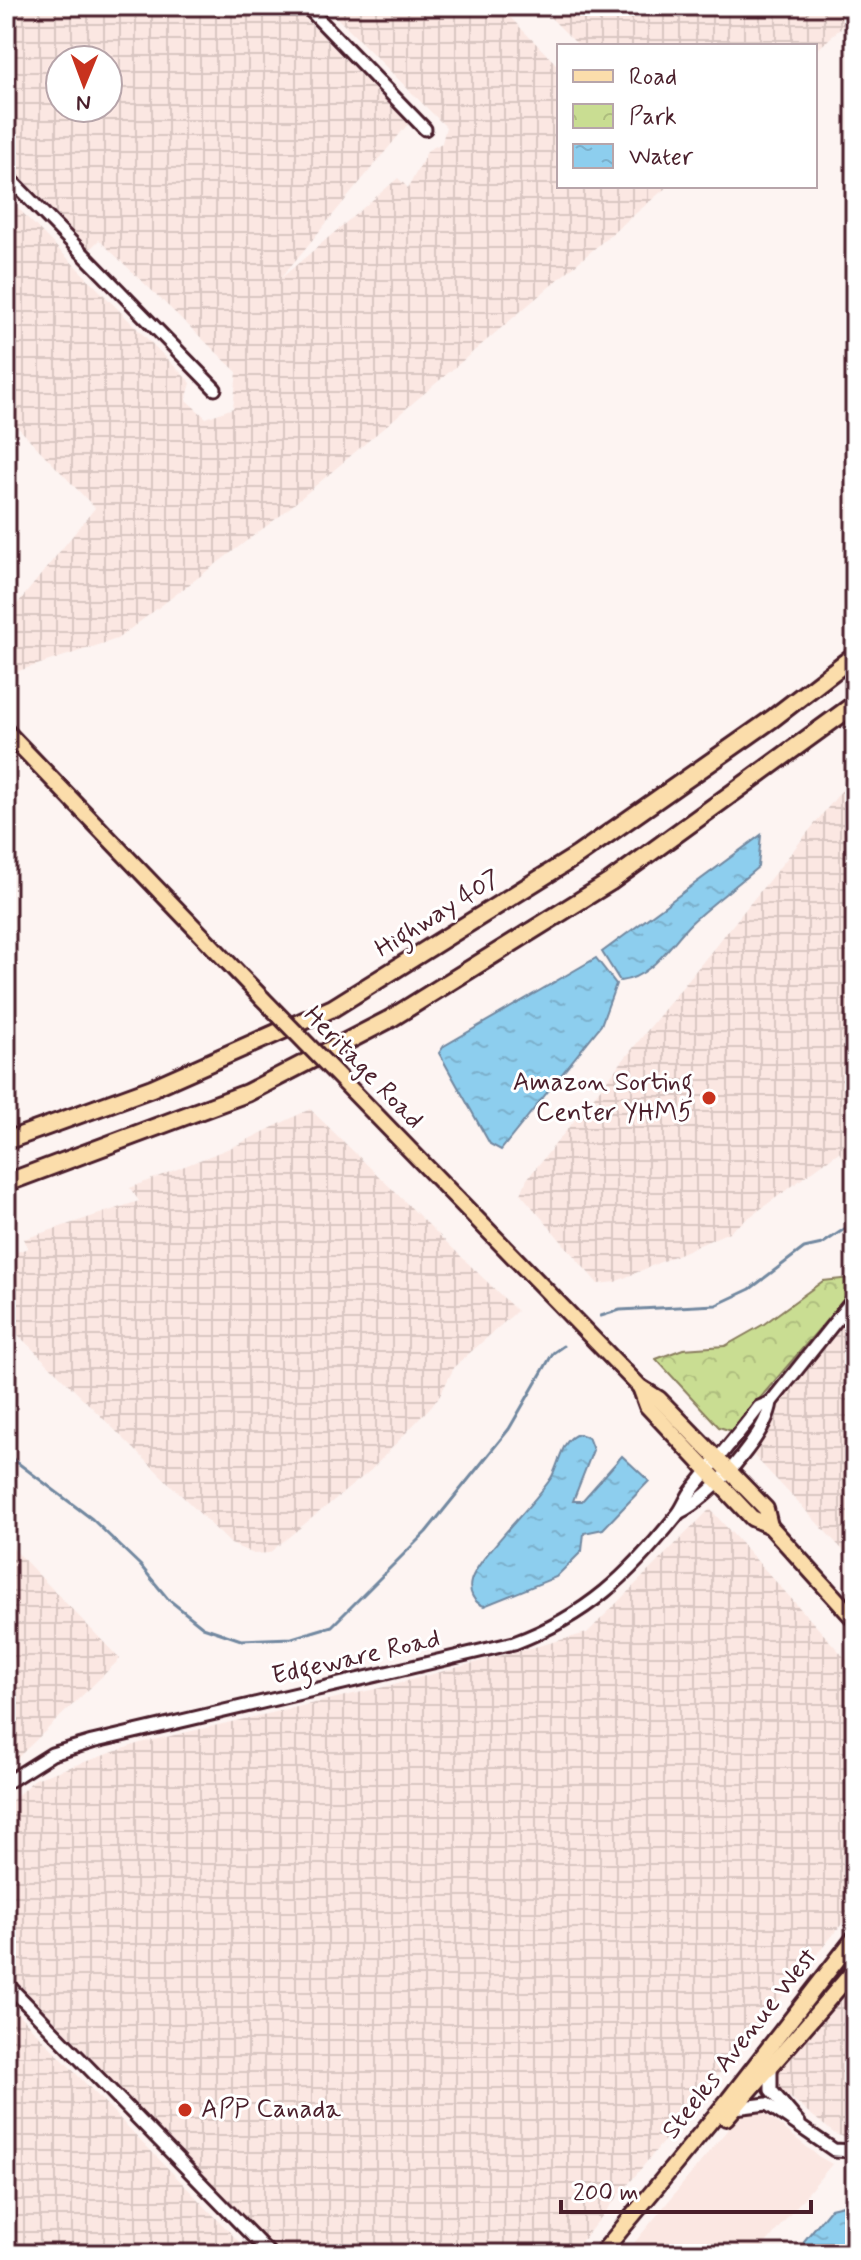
<svg xmlns="http://www.w3.org/2000/svg" width="861" height="2260" font-family="Mynerve,sans-serif">
	<style>
		.built { fill: #fbe7e2 }
		.industrial { fill: url(#industrial-grid); fill-rule: evenodd }
		.park { fill: url(#park-crowns); stroke: #8a7e5e; stroke-width: 2 }
		.water { fill: url(#water-ripples); stroke: #7288a0; stroke-width: 2 }
		.lines { fill: none; stroke-linecap: round; stroke-linejoin: round }
		.stream { stroke: #7288a0; stroke-width: 3 }
		.minor-casing { stroke: #4a1f2b; stroke-width: 17 }
		.major-casing { stroke: #4a1f2b; stroke-width: 20 }
		.highway-casing { stroke: #4a1f2b; stroke-width: 22 }
		.minor { stroke: #fff; stroke-width: 11 }
		.major { stroke: #fbddab; stroke-width: 14 }
		.highway { stroke: #fbddab; stroke-width: 16 }
		.major-bridge-casing { stroke: #4a1f2b; stroke-width: 20; stroke-linecap: butt }
		.major-bridge { stroke: #fbddab; stroke-width: 14 }
		.poi-dot { fill: #c8321e; stroke: #fff; stroke-width: 3 }
		.labels { text-anchor: middle; dominant-baseline: central; stroke-width: 6; stroke-linejoin: round; paint-order: stroke }
		.street-label { font-size: 26px; fill: #4a1f2b; stroke: #fff }
		.poi-label { font-size: 26px; fill: #4a1f2b; stroke: #fff; text-anchor: end }
	</style>
	<defs>
		<pattern id="industrial-grid" width="8" height="8" patternUnits="userSpaceOnUse" patternTransform="scale(2)"><rect width="8" height="8" fill="#fbe7e2"/><path d="M0 4h8M4 0v8" fill="none" stroke="#d9c6c2"/></pattern>
		<pattern id="park-crowns" width="20" height="18" patternUnits="userSpaceOnUse" patternTransform="scale(2)"><rect width="20" height="18" fill="#c9dd92"/><path d="M2 6a3 3 0 1 1 6 0M12 15a3 3 0 1 1 6 0" fill="none" stroke="#aebd7e"/></pattern>
		<pattern id="water-ripples" width="26" height="14" patternUnits="userSpaceOnUse" patternTransform="scale(2)"><rect width="26" height="14" fill="#8dceee"/><path d="M2 4q2-2 4 0t4 0M15 11q2-2 4 0t4 0" fill="none" stroke="#7bb0cc"/></pattern>
	</defs>
	<rect width="100%" height="100%" fill="#fdf4f2"/>
	<filter id="ink" filterUnits="userSpaceOnUse"><feTurbulence type="fractalNoise" baseFrequency=".0125" numOctaves="2"/><feDisplacementMap in="SourceGraphic" scale="16" xChannelSelector="R" yChannelSelector="G"/><feConvolveMatrix kernelMatrix="1 2 1 2 8 2 1 2 1" color-interpolation-filters="sRGB"/></filter>
	<g filter="url(#ink)">
		<!-- built -->
		<polygon class="built" points="761,2110 818,2156 832,2164 757,2254 625,2254 742,2112"/>
		<!-- industrial -->
		<g class="industrial">
			<path d="M6,6H293L408,124L280,279L398,178L408,188L428,150L442,143L446,127L325,6H512L506,13L559,67V186H668L281,515L117,639L6,675V618L95,508L6,415V196L191,383L186,400L206,418L233,408L237,372L99,240L90,249L6,162ZM60,60H108V108H60Z"/>
			<polygon points="539,6 855,6 855,15 815,52 815,46 579,46"/>
			<polygon points="855,774 855,1179 839,1152 729,1232 615,1282 598,1284 521,1194 527,1179"/>
			<polygon points="310,1109 517,1311 455,1366 438,1399 371,1470 269,1553 254,1554 231,1544 11,1328 6,1313 6,1256 28,1248 24,1239 139,1201 130,1188 237,1145"/>
			<polygon points="855,1291 855,1563 742,1443"/>
			<polygon points="710,1509 855,1669 855,1908 571,2254 281,2254 6,1970 6,1806 35,1779 140,1743 384,1687 587,1633"/>
			<polygon points="6,1541 120,1659 6,1769"/>
			<polygon points="855,1983 855,2136 844,2137 835,2134 776,2086 775,2075"/>
			<polygon points="6,2002 30,2026 251,2254 6,2254"/>
		</g>
		<!-- park -->
		<polygon class="park" points="851,1278 855,1287 732,1431 719,1427 656,1359 683,1349 725,1346 764,1324 823,1281"/>
		<!-- water -->
		<g class="water">
			<path d="M761,835L758,867C736,886 712,903 691,923C670,944 652,978 620,981L602,952Z"/>
			<polygon points="596,958 616,984 601,1025 501,1150 490,1144 439,1053 444,1046"/>
			<path d="M579,1434L588,1437L593,1450L573,1501H582L622,1456L649,1481L603,1529L584,1533L582,1551L556,1577L484,1606C474,1603 468,1592 471,1581C477,1558 534,1505 551,1478C560,1464 561,1438 579,1434Z"/>
			<polygon points="855,2202 855,2254 796,2254 805,2248 804,2241 831,2208"/>
		</g>
		<g class="lines">
			<!-- stream -->
			<g class="stream">
				<polyline points="601,1316 620,1310 716,1305 750,1289 804,1248 822,1244 855,1222"/>
				<polyline points="6,1454 92,1519 140,1565 168,1599 203,1627 241,1640 292,1638 332,1626 426,1532 509,1429 553,1353 563,1346"/>
			</g>
			<defs>
				<g id="minor">
					<polyline points="306,6 425,129"/>
					<polyline points="6,175 215,389"/>
					<path d="M680,1512C710,1498 767,1435 771,1402"/>
					<path d="M6,1783L52,1754L92,1742L514,1643C587,1616 629,1575 677,1515C684,1507 686,1497 693,1489C715,1461 738,1435 759,1407L771,1402L855,1297"/>
					<polyline points="6,1983 270,2254"/>
					<polyline points="771,2068 771,2090 799,2123"/>
					<polyline points="735,2108 767,2104 834,2150 855,2151"/>
				</g>
				<g id="major">
					<polyline points="6,731 262,998"/>
					<polyline points="343,1081 640,1387 659,1399 766,1509 770,1526"/>
					<polyline points="640,1387 647,1406 752,1518 770,1526 855,1620"/>
					<polyline points="726,2118 855,1969"/>
					<polyline points="601,2254 729,2099 855,1937"/>
				</g>
				<g id="highway">
					<polyline points="6,1141 152,1088 333,1008 578,855 772,719 855,655"/>
					<polyline points="6,1183 247,1093 390,1019 610,882 855,704"/>
				</g>
			</defs>
			<!-- minor casing -->
			<use href="#minor" class="minor-casing"/>
			<!-- major casing -->
			<use href="#major" class="major-casing"/>
			<!-- highway casing -->
			<use href="#highway" class="highway-casing"/>
			<!-- minor -->
			<use href="#minor" class="minor"/>
			<!-- major -->
			<use href="#major" class="major"/>
			<!-- highway -->
			<use href="#highway" class="highway"/>
			<defs>
				<polyline id="major-bridge" points="262,998 343,1081"/>
			</defs>
			<!-- major-bridge casing -->
			<use href="#major-bridge" class="major-bridge-casing"/>
			<!-- major-bridge -->
			<use href="#major-bridge" class="major-bridge"/>
		</g>
	</g>
	<!-- markers -->
	<g class="poi-dot">
		<circle cx="709" cy="1098" r="8"/>
		<circle cx="185" cy="2110" r="8"/>
	</g>
	<g class="labels">
		<!-- street labels -->
		<g class="street-label">
			<text transform="translate(438 914) rotate(-32)">Highway 407</text>
			<text transform="translate(363 1068) rotate(46)">Heritage Road</text>
			<text transform="translate(356 1658) rotate(-13)">Edgeware Road</text>
			<text transform="translate(740 2044) rotate(-52)">Steeles Avenue West</text>
		</g>
		<!-- poi labels -->
		<g class="poi-label">
			<text x="693" y="1083">Amazon Sorting<tspan x="693" dy="30">Center YHM5</tspan></text>
			<text x="201" y="2110" text-anchor="start">APP Canada</text>
		</g>
	</g>
	<!-- margin -->
	<rect width="861" height="2260" fill="none" stroke="#fff" stroke-width="32"/>
	<rect x="16" y="16" width="829" height="2228" fill="none" stroke="#4a1f2b" stroke-width="3" filter="url(#ink)"/>
	<!-- legend -->
	<rect x="557" y="44" width="260" height="144" fill="#ffffff" stroke="#b7a5aa" stroke-width="2"/>
	<rect x="573" y="70" width="40" height="12" fill="#fbddab" stroke="#b7a5aa" stroke-width="2"/>
	<text x="629" y="84" font-size="24" fill="#4a1f2b">Road</text>
	<rect x="573" y="104" width="40" height="24" fill="url(#park-crowns)" stroke="#b7a5aa" stroke-width="2"/>
	<text x="629" y="124" font-size="24" fill="#4a1f2b">Park</text>
	<rect x="573" y="144" width="40" height="24" fill="url(#water-ripples)" stroke="#b7a5aa" stroke-width="2"/>
	<text x="629" y="164" font-size="24" fill="#4a1f2b">Water</text>
	<!-- north arrow -->
	<g transform="translate(84 84) rotate(181)"><circle r="38" fill="#ffffff" stroke="#b7a5aa" stroke-width="2"/>
	<path d="M0-6L14 30L0 20L-14 30Z" fill="#c8321e"/>
	<text y="-12" font-size="22" font-weight="bold" text-anchor="middle" fill="#4a1f2b">N</text>
	</g>
	<!-- scale -->
	<path d="M561 2200v12h250v-12" fill="none" stroke="#4a1f2b" stroke-width="4"/>
	<text x="573" y="2200" font-size="24" fill="#4a1f2b" stroke="#ffffff" stroke-width="6" paint-order="stroke">200 m</text>
</svg>
